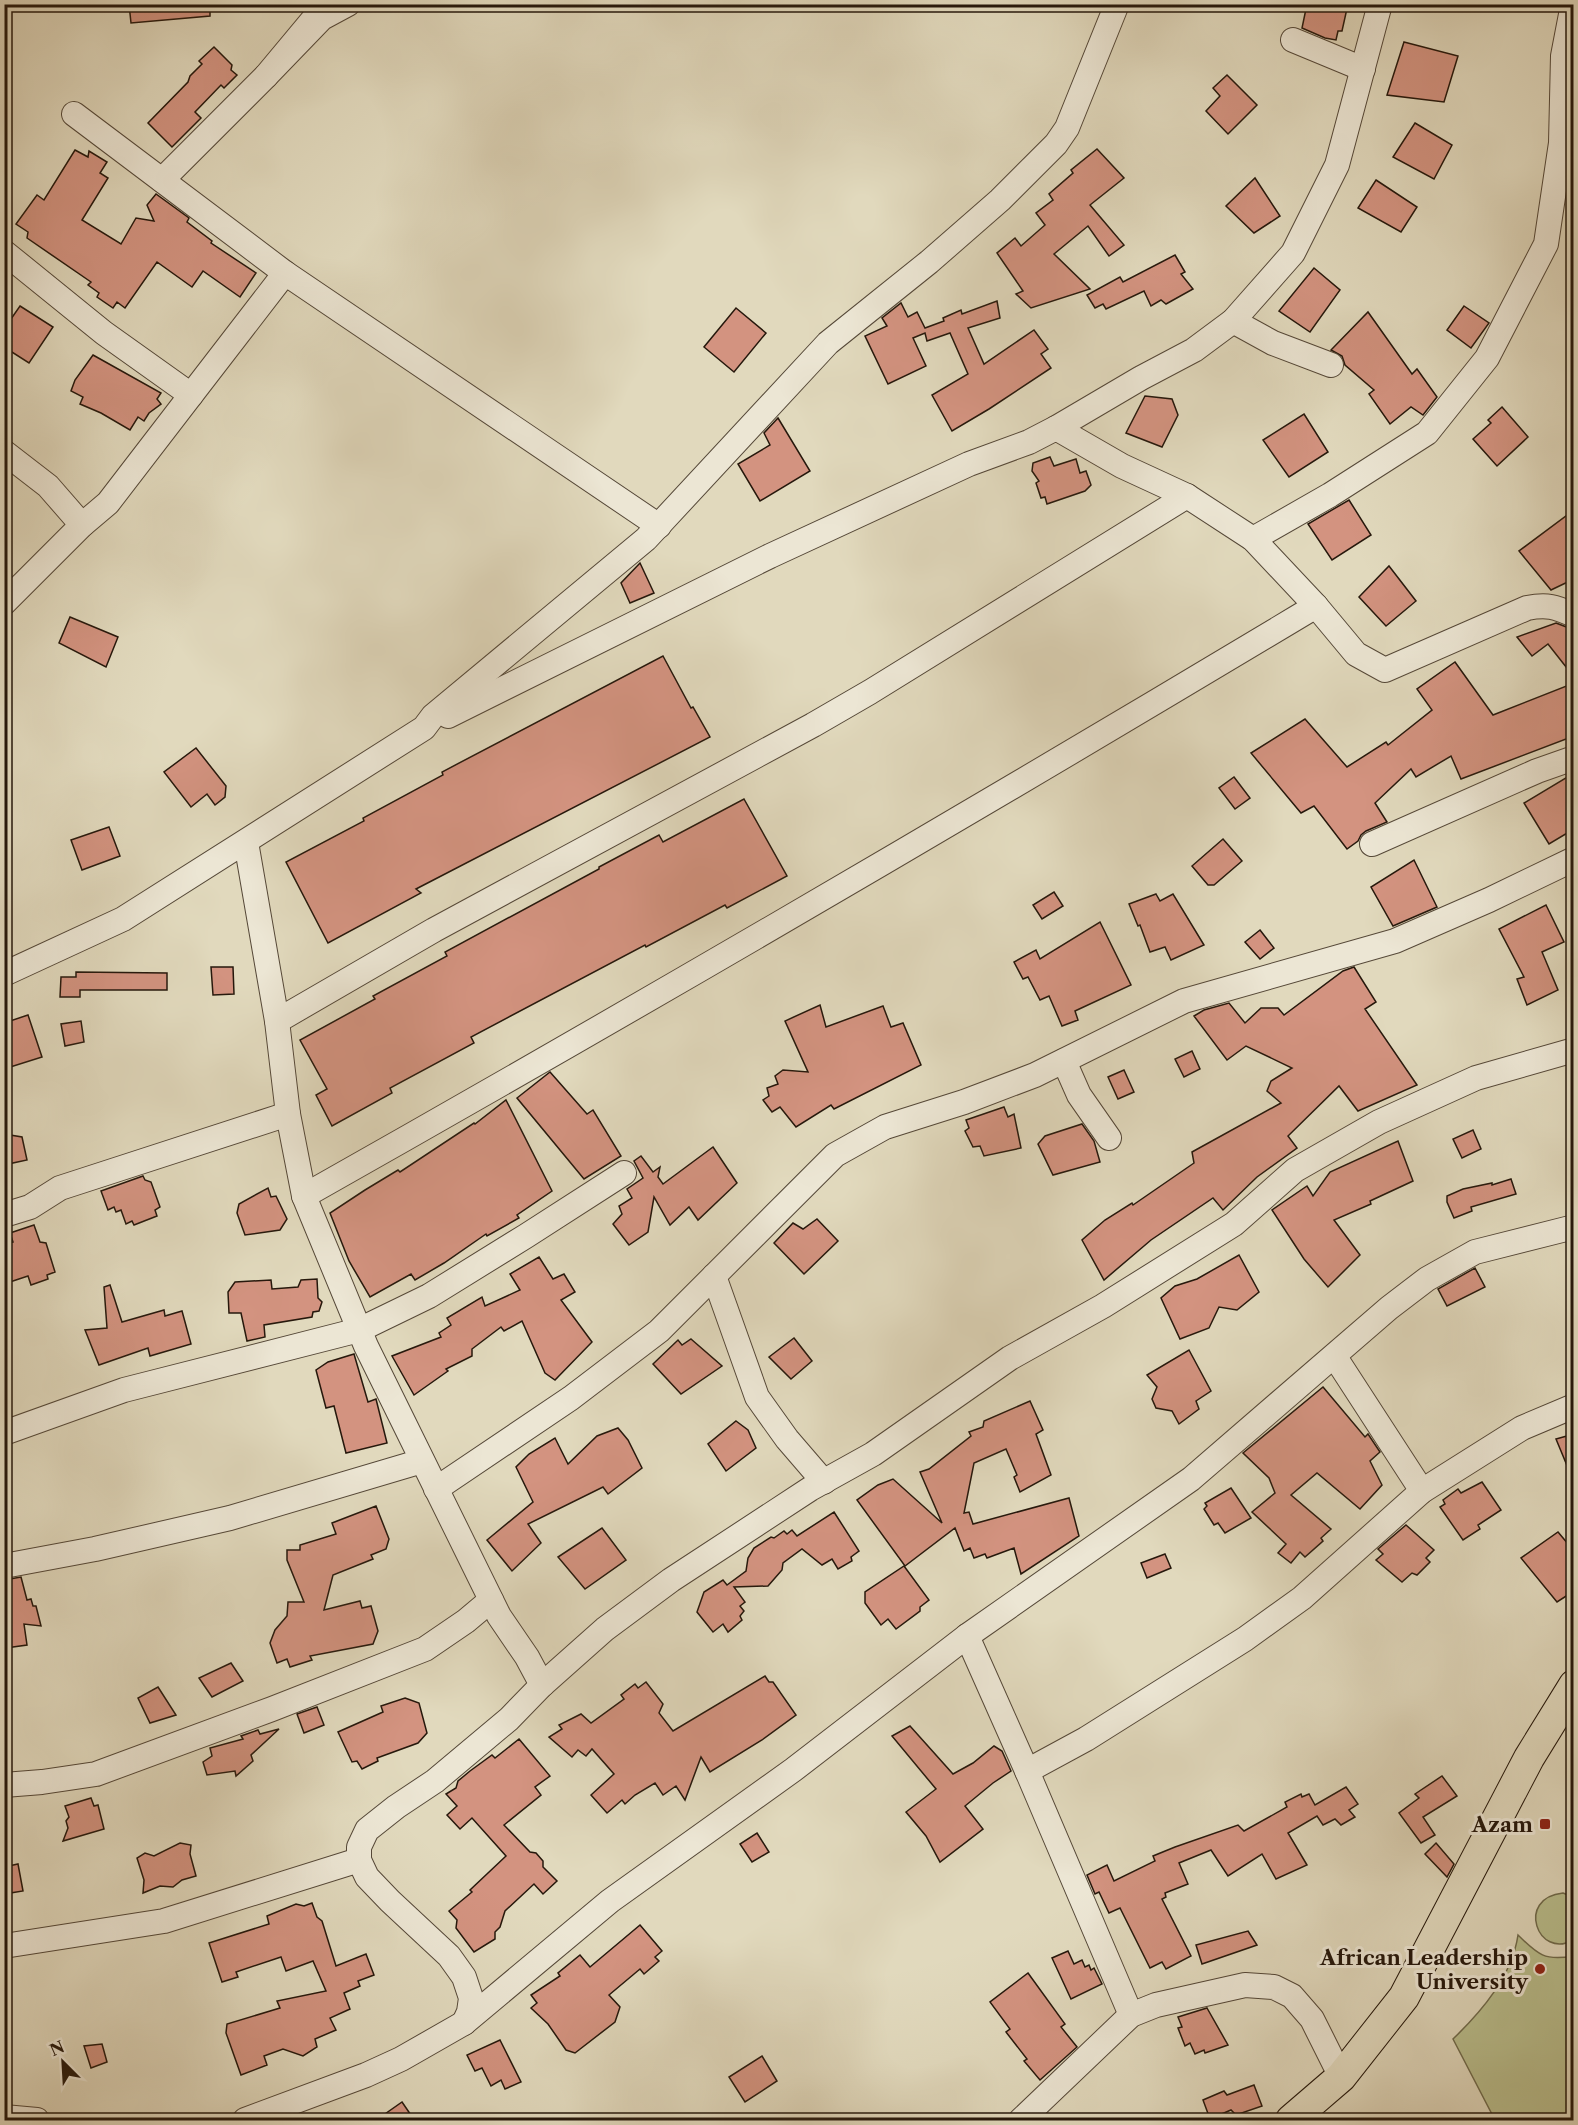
<svg xmlns="http://www.w3.org/2000/svg" width="1578" height="2125" font-family="'Libre Caslon Text',serif">
	<style>
		.green { fill: #b9be8d; stroke: #706b4c; stroke-width: 1.5 }
		.building { fill: #d39380; stroke: #26180c; stroke-width: 1.5 }
		.lines { fill: none; stroke-linecap: round; stroke-linejoin: round }
		.minor-casing { stroke: #554838; stroke-width: 26 }
		.major-casing { stroke: #26180c; stroke-width: 32 }
		.minor { stroke: #ece6d4; stroke-width: 24 }
		.major { stroke: #e1d9bd; stroke-width: 30 }
		.poi-dot { fill: #8f2418; stroke: #ece6d4; stroke-width: 2 }
		.labels { text-anchor: middle; dominant-baseline: central; stroke-width: 6; stroke-linejoin: round; paint-order: stroke }
		.poi-label { font-size: 21px; font-weight: bold; fill: #26180c; stroke: #ece6d4; text-anchor: end }
	</style>
	<rect width="100%" height="100%" fill="#e1d9bd"/>
	<filter id="stains"><feTurbulence type="fractalNoise" baseFrequency=".00333" numOctaves="4"/><feColorMatrix values="0 0 0 0 .2 0 0 0 0 .09 0 0 0 0 .02 0 0 0 .5 -.17"/></filter>
	<radialGradient id="worn" r=".72"><stop offset=".6" stop-color="#630" stop-opacity="0"/><stop offset="1" stop-color="#630" stop-opacity=".3"/></radialGradient>
	<!-- green -->
	<g class="green">
		<path d="M1563,1893L1573,1897V1940C1538,1960 1515,1898 1563,1893Z"/>
		<path d="M1518,1935C1538,1955 1545,1961 1573,1956V2120H1495L1453,2039C1482,2011 1512,1976 1518,1935Z"/>
	</g>
	<!-- building -->
	<g class="building">
		<polygon points="129,4 210,4 210,16 131,23"/>
		<polygon points="1307,4 1348,4 1342,31 1338,31 1336,40 1325,38 1302,28"/>
		<polygon points="1404,42 1458,56 1444,102 1387,95"/>
		<polygon points="214,47 232,65 231,70 237,75 224,88 221,85 195,112 201,118 172,147 148,123 188,82 190,76 202,64 199,61"/>
		<polygon points="1227,75 1257,105 1228,134 1206,111 1220,96 1213,88"/>
		<polygon points="1415,123 1452,145 1434,179 1393,157"/>
		<polygon points="1097,149 1124,178 1090,205 1124,245 1109,256 1088,226 1054,254 1090,289 1031,308 1016,294 1023,291 997,253 1015,238 1021,246 1045,225 1036,213 1053,200 1049,194 1073,173 1071,170"/>
		<polygon points="75,150 88,157 89,151 107,162 100,173 108,178 82,220 121,244 136,218 154,221 147,205 156,194 189,218 187,222 212,241 211,243 256,273 240,297 203,271 192,287 157,262 125,308 117,302 113,308 97,297 99,293 88,285 91,282 27,238 28,232 16,224 37,195 44,200"/>
		<polygon points="1255,178 1280,216 1254,233 1226,206"/>
		<polygon points="1376,180 1417,207 1401,232 1358,208"/>
		<polygon points="1175,255 1185,272 1181,274 1193,289 1166,304 1161,300 1151,306 1144,291 1106,309 1103,304 1095,308 1087,295 1120,277 1123,282"/>
		<polygon points="1314,268 1340,290 1310,332 1279,311"/>
		<polygon points="997,301 1000,318 968,328 984,364 1034,330 1048,349 1041,354 1051,368 989,409 952,431 932,395 968,374 950,333 927,341 925,333 913,338 926,366 888,384 865,336 887,326 882,318 901,303 908,317 917,312 925,328 944,321 943,318 961,310 962,314"/>
		<polygon points="20,306 53,327 29,363 4,347 4,329"/>
		<polygon points="1464,306 1489,323 1471,348 1447,330"/>
		<polygon points="736,308 766,333 734,372 704,347"/>
		<polygon points="1368,312 1412,374 1417,369 1437,397 1423,415 1411,407 1390,424 1369,394 1374,390 1345,365 1342,356 1331,350"/>
		<polygon points="93,355 161,393 157,399 161,404 149,413 144,421 138,417 130,430 101,413 80,404 83,397 71,391 75,380"/>
		<polygon points="1145,396 1172,399 1178,415 1162,447 1126,433"/>
		<polygon points="1502,407 1528,437 1497,466 1473,439 1491,423 1488,420"/>
		<polygon points="1304,414 1328,452 1289,477 1263,440"/>
		<polygon points="778,418 810,471 760,501 738,464 770,445 764,433"/>
		<polygon points="1050,457 1054,466 1076,459 1080,473 1086,471 1091,485 1085,491 1047,504 1045,497 1041,498 1036,483 1039,481 1032,471 1033,463"/>
		<polygon points="1349,500 1371,535 1332,560 1308,524"/>
		<polygon points="1574,510 1574,579 1551,590 1519,551"/>
		<polygon points="640,563 654,593 630,603 621,583"/>
		<polygon points="1389,566 1416,601 1386,626 1359,597"/>
		<polygon points="70,617 118,637 106,667 59,643"/>
		<polygon points="1556,623 1569,628 1574,634 1574,677 1548,644 1532,656 1517,637"/>
		<polygon points="663,656 691,708 693,707 710,737 416,889 421,893 328,943 286,862 364,821 363,818 443,775 442,772"/>
		<polygon points="1455,662 1493,715 1574,683 1574,736 1461,779 1451,756 1416,777 1411,769 1375,803 1387,822 1366,831 1361,835 1358,841 1347,849 1314,806 1301,813 1251,753 1305,719 1347,767 1386,742 1388,745 1432,710 1417,689"/>
		<polygon points="196,748 226,786 225,797 215,805 207,794 191,807 164,772"/>
		<polygon points="1574,773 1574,829 1549,844 1524,803"/>
		<polygon points="1234,777 1250,798 1235,809 1219,788"/>
		<polygon points="744,799 787,876 727,908 725,905 646,947 645,945 471,1037 474,1043 390,1088 392,1093 332,1126 316,1095 327,1089 300,1040 375,999 373,996 447,956 445,952 599,869 599,867 659,835 663,842"/>
		<polygon points="109,827 120,856 82,870 71,840"/>
		<polygon points="1223,839 1242,861 1214,885 1208,885 1192,866"/>
		<polygon points="1414,860 1437,907 1393,926 1371,887"/>
		<polygon points="1054,892 1063,906 1042,919 1033,905"/>
		<polygon points="1156,894 1160,901 1173,894 1204,945 1171,960 1165,947 1150,952 1140,925 1138,926 1129,904"/>
		<polygon points="1546,905 1564,942 1542,952 1558,990 1527,1005 1517,979 1524,977 1499,929"/>
		<polygon points="1100,922 1131,985 1075,1011 1078,1020 1062,1026 1049,996 1040,1000 1028,977 1023,979 1014,962 1036,950 1040,959"/>
		<polygon points="1260,930 1274,948 1260,959 1245,942"/>
		<polygon points="211,967 233,967 234,994 213,995"/>
		<polygon points="1354,967 1376,1002 1365,1009 1417,1085 1358,1111 1339,1086 1288,1136 1297,1148 1257,1177 1223,1210 1213,1198 1151,1240 1104,1280 1082,1240 1105,1220 1132,1203 1133,1205 1194,1163 1192,1152 1281,1103 1267,1091 1271,1081 1292,1068 1246,1046 1227,1060 1194,1016 1204,1010 1229,1003 1245,1023 1261,1008 1278,1008 1284,1015 1343,971"/>
		<polygon points="76,972 167,973 167,990 80,990 80,997 60,997 61,977 76,977"/>
		<polygon points="820,1005 826,1027 883,1006 891,1027 903,1023 921,1065 834,1109 831,1105 796,1127 780,1107 772,1112 763,1100 769,1096 767,1088 778,1084 775,1076 783,1070 808,1072 785,1021"/>
		<polygon points="28,1015 42,1057 4,1069 4,1023"/>
		<polygon points="81,1021 84,1042 65,1046 61,1024"/>
		<polygon points="1192,1051 1200,1069 1184,1077 1175,1059"/>
		<polygon points="1124,1070 1134,1092 1118,1099 1108,1077"/>
		<polygon points="550,1072 587,1114 593,1110 621,1156 584,1179 517,1098"/>
		<polygon points="506,1100 552,1191 517,1215 519,1218 487,1236 486,1234 444,1263 415,1280 411,1274 370,1297 349,1261 330,1213 365,1190 398,1170 400,1172 474,1123 475,1124"/>
		<polygon points="1004,1107 1008,1117 1014,1114 1021,1148 984,1156 980,1146 973,1147 965,1131 969,1128 966,1120"/>
		<polygon points="1082,1124 1094,1141 1100,1162 1053,1175 1038,1144 1045,1136"/>
		<polygon points="1473,1130 1481,1149 1462,1158 1453,1139"/>
		<polygon points="4,1134 22,1137 27,1160 8,1164 4,1150"/>
		<polygon points="1398,1141 1413,1181 1370,1201 1371,1204 1334,1220 1360,1255 1328,1287 1304,1259 1272,1210 1307,1186 1313,1196 1330,1172"/>
		<polygon points="713,1147 737,1183 698,1220 689,1207 670,1225 654,1197 648,1232 629,1245 613,1224 622,1214 619,1206 632,1198 627,1189 643,1178 634,1161 641,1156 653,1172 660,1167 658,1177 663,1184"/>
		<polygon points="143,1176 145,1180 151,1182 160,1207 155,1210 157,1216 134,1225 132,1221 126,1224 121,1210 116,1212 114,1207 108,1210 101,1191"/>
		<polygon points="1511,1179 1516,1194 1471,1207 1472,1211 1454,1218 1447,1202 1447,1196 1463,1189 1492,1183 1492,1185"/>
		<polygon points="268,1188 271,1197 276,1196 287,1219 280,1230 245,1235 237,1213 239,1204"/>
		<polygon points="817,1219 838,1241 804,1274 774,1243 793,1223 803,1229"/>
		<polygon points="34,1225 40,1242 46,1243 55,1272 47,1275 48,1279 31,1285 28,1276 4,1284 4,1245 13,1242 10,1233"/>
		<polygon points="1239,1255 1259,1292 1237,1310 1219,1307 1209,1328 1180,1339 1161,1298 1175,1286 1197,1279"/>
		<polygon points="539,1257 553,1279 564,1274 575,1292 561,1300 592,1342 555,1380 545,1373 522,1321 504,1331 501,1327 472,1349 472,1356 446,1369 448,1371 414,1395 392,1356 441,1337 439,1333 451,1325 447,1318 482,1297 485,1306 520,1290 510,1274"/>
		<polygon points="1475,1268 1485,1287 1447,1306 1438,1289"/>
		<polygon points="317,1279 318,1298 322,1302 319,1311 313,1312 312,1317 264,1325 265,1337 247,1341 241,1313 229,1313 228,1292 235,1282 271,1280 272,1289 298,1287 301,1280"/>
		<polygon points="110,1285 122,1322 164,1310 165,1316 182,1311 191,1344 150,1356 148,1348 99,1365 85,1330 107,1328 104,1287"/>
		<polygon points="794,1338 812,1361 791,1379 769,1357"/>
		<polygon points="691,1339 722,1366 681,1394 653,1364 678,1340 682,1345"/>
		<polygon points="1189,1350 1211,1391 1196,1401 1199,1409 1179,1424 1172,1411 1156,1408 1152,1399 1157,1387 1147,1375"/>
		<polygon points="354,1354 368,1402 376,1399 387,1443 346,1453 334,1406 326,1408 316,1370 328,1362"/>
		<polygon points="1323,1387 1365,1437 1368,1434 1380,1452 1370,1461 1382,1485 1360,1509 1317,1473 1291,1495 1331,1529 1321,1538 1323,1541 1305,1557 1300,1552 1291,1563 1278,1553 1286,1544 1252,1512 1275,1493 1269,1478 1243,1453"/>
		<polygon points="1030,1401 1043,1430 1036,1434 1051,1475 1020,1492 1014,1477 1017,1475 1006,1449 974,1463 964,1513 969,1512 973,1524 1069,1498 1079,1536 1021,1574 1014,1548 987,1558 985,1554 974,1558 970,1548 964,1551 955,1528 905,1566 857,1500 878,1485 893,1479 942,1523 920,1472 929,1469 971,1436 969,1432 983,1427 984,1421"/>
		<polygon points="736,1421 748,1430 756,1448 726,1471 708,1444"/>
		<polygon points="618,1428 628,1440 642,1468 608,1494 603,1487 528,1524 541,1543 512,1571 487,1540 533,1502 516,1467 529,1454 555,1438 568,1464 597,1436"/>
		<polygon points="1574,1434 1574,1480 1573,1480 1556,1439"/>
		<polygon points="1482,1482 1501,1510 1478,1525 1480,1529 1463,1540 1440,1507 1445,1504 1443,1500 1458,1489 1461,1493"/>
		<polygon points="1231,1488 1251,1518 1225,1533 1218,1523 1214,1525 1204,1509 1207,1506 1205,1503"/>
		<polygon points="376,1506 389,1539 386,1549 371,1555 373,1559 333,1575 324,1610 360,1601 362,1608 371,1606 378,1631 373,1644 310,1656 312,1660 290,1667 287,1659 277,1663 270,1643 275,1630 287,1616 288,1602 304,1602 287,1560 287,1550 300,1550 300,1545 336,1534 332,1523"/>
		<polygon points="834,1512 859,1551 851,1557 852,1561 838,1569 832,1559 822,1565 802,1549 783,1563 782,1570 768,1586 734,1587 745,1602 740,1606 744,1611 740,1616 742,1620 728,1632 723,1624 713,1632 697,1612 704,1592 723,1580 727,1585 746,1571 748,1558 754,1548 771,1537 774,1538 784,1531 787,1534 792,1530 797,1536"/>
		<polygon points="1406,1525 1434,1550 1426,1558 1430,1562 1417,1575 1412,1573 1402,1582 1376,1560 1383,1554 1378,1549"/>
		<polygon points="602,1528 626,1560 585,1589 558,1557"/>
		<polygon points="1558,1532 1574,1551 1574,1591 1557,1602 1521,1558"/>
		<polygon points="1165,1554 1171,1568 1147,1578 1141,1563"/>
		<polygon points="904,1566 929,1600 920,1607 920,1611 896,1629 888,1619 881,1625 865,1603 865,1592"/>
		<polygon points="21,1577 27,1600 31,1599 33,1606 36,1606 41,1626 24,1624 27,1645 6,1648 4,1643 4,1580"/>
		<polygon points="231,1663 243,1681 212,1697 199,1678"/>
		<polygon points="765,1676 769,1682 773,1682 796,1715 762,1740 710,1772 701,1757 685,1800 676,1786 663,1795 655,1783 635,1795 625,1804 622,1800 607,1813 591,1795 614,1774 592,1749 586,1756 578,1750 572,1757 549,1737 562,1729 559,1725 581,1714 591,1723 624,1699 621,1695 635,1684 638,1688 646,1682 663,1704 659,1713 673,1731"/>
		<polygon points="158,1687 176,1715 150,1723 138,1698"/>
		<polygon points="405,1698 419,1703 427,1733 418,1743 377,1758 378,1761 362,1769 357,1761 352,1762 338,1732 383,1712 381,1706"/>
		<polygon points="317,1707 324,1725 304,1733 297,1714"/>
		<polygon points="910,1726 953,1774 973,1763 994,1746 1002,1751 1011,1771 993,1783 965,1806 983,1829 940,1862 926,1836 906,1812 936,1789 892,1736"/>
		<polygon points="279,1729 251,1755 253,1761 236,1776 235,1771 207,1775 203,1762 212,1756 210,1748 243,1739 241,1736 258,1730 260,1734"/>
		<polygon points="519,1739 550,1776 535,1787 541,1795 504,1825 530,1852 536,1853 543,1861 543,1867 557,1881 543,1894 534,1884 505,1911 500,1927 495,1932 495,1939 474,1952 456,1928 457,1920 449,1911 472,1892 470,1890 506,1856 472,1818 460,1829 447,1815 457,1806 446,1794 456,1788 458,1781 470,1771 492,1755 495,1758"/>
		<polygon points="1442,1776 1457,1796 1423,1817 1435,1835 1421,1843 1399,1813 1419,1798 1415,1794"/>
		<polygon points="1346,1787 1358,1804 1349,1810 1355,1817 1341,1825 1335,1819 1323,1825 1317,1816 1288,1833 1307,1865 1276,1879 1262,1854 1228,1876 1211,1850 1179,1863 1188,1884 1165,1893 1166,1897 1162,1899 1191,1956 1166,1969 1162,1962 1150,1968 1120,1908 1109,1913 1099,1892 1095,1894 1087,1875 1107,1865 1114,1881 1155,1861 1153,1856 1175,1847 1238,1825 1244,1831 1287,1807 1285,1802 1301,1794 1302,1797 1309,1794 1315,1805"/>
		<polygon points="91,1798 94,1806 98,1805 104,1829 63,1841 68,1828 66,1821 69,1817 65,1806"/>
		<polygon points="757,1833 769,1852 752,1862 740,1844"/>
		<polygon points="180,1843 191,1845 190,1854 196,1876 182,1880 173,1887 160,1886 143,1893 144,1880 137,1858 145,1853 154,1856"/>
		<polygon points="1436,1843 1454,1864 1447,1877 1425,1854"/>
		<polygon points="18,1864 23,1891 4,1894 4,1867"/>
		<polygon points="312,1903 317,1917 322,1921 336,1966 366,1954 374,1975 358,1981 360,1986 344,1993 350,2009 330,2018 336,2030 315,2039 317,2047 303,2056 283,2049 264,2056 267,2065 241,2075 226,2033 227,2024 280,2008 277,2001 326,1991 313,1961 286,1971 281,1957 236,1972 238,1977 222,1982 209,1943 269,1924 267,1916 296,1904 304,1906"/>
		<polygon points="640,1925 662,1951 655,1957 659,1961 644,1974 640,1969 609,1995 620,2007 615,2022 575,2053 566,2050 548,2024 531,2008 537,2003 531,1995 560,1976 558,1973 580,1955 590,1967"/>
		<polygon points="1248,1931 1257,1945 1202,1964 1196,1945"/>
		<polygon points="1068,1951 1074,1964 1082,1960 1085,1967 1089,1965 1091,1970 1094,1968 1102,1984 1071,1999 1052,1958"/>
		<polygon points="1028,1973 1065,2024 1061,2027 1077,2047 1040,2080 1024,2061 1027,2059 1006,2032 1010,2029 990,2002"/>
		<polygon points="1207,2008 1228,2045 1205,2053 1204,2050 1195,2054 1190,2043 1185,2046 1178,2028 1182,2027 1178,2017"/>
		<polygon points="500,2040 521,2082 505,2089 501,2080 491,2086 482,2068 475,2071 467,2055"/>
		<polygon points="102,2044 107,2062 91,2068 84,2046"/>
		<polygon points="762,2056 777,2081 745,2102 729,2077"/>
		<polygon points="1254,2085 1262,2106 1236,2115 1231,2110 1210,2119 1203,2100 1224,2091 1227,2095"/>
		<polygon points="402,2102 415,2121 375,2121"/>
	</g>
	<g class="lines">
		<defs>
			<g id="minor">
				<polyline points="326,4 266,76 322,18 348,4"/>
				<polyline points="1293,40 1363,69"/>
				<polyline points="74,114 285,273"/>
				<polyline points="162,180 266,76"/>
				<polyline points="4,252 104,333 191,395 108,503 82,525 4,603"/>
				<polyline points="1233,321 1273,343 1331,365"/>
				<polyline points="191,395 285,273 659,526"/>
				<polyline points="1056,428 1141,378 1194,350 1233,321 1293,253 1337,165 1380,4"/>
				<polyline points="4,452 48,486 82,525"/>
				<polyline points="1253,539 1330,495 1427,433 1487,358 1546,244 1561,143 1563,56 1573,4"/>
				<path d="M448,716L770,556L969,464L1029,442L1056,428L1122,466L1187,496L1253,539L1316,606L1356,654L1385,670L1527,608C1548,604 1555,607 1574,615"/>
				<polyline points="246,842 277,1021 288,1114 304,1196 366,1346 403,1421 499,1616 527,1657 542,1685"/>
				<polyline points="1372,844 1537,771 1574,758"/>
				<polyline points="4,974 123,919 424,728 433,716 646,539 828,343 929,262 1000,200 1056,144 1067,128 1117,4"/>
				<polyline points="277,1021 434,930 813,725 870,692 1187,496"/>
				<polyline points="1064,1061 1079,1095 1109,1138"/>
				<path d="M304,1196C644,1004 981,807 1316,606"/>
				<polyline points="4,1215 30,1207 60,1188 288,1114"/>
				<polyline points="714,1276 757,1397 787,1439 824,1482"/>
				<polyline points="1335,1357 1422,1491"/>
				<polyline points="4,1433 124,1390 359,1330 429,1296 526,1236 624,1173"/>
				<polyline points="436,1489 571,1398 659,1331 835,1155 885,1127 964,1102 1035,1075 1184,1001 1395,941 1489,900 1574,859"/>
				<polyline points="4,1566 95,1549 230,1518 422,1461"/>
				<polyline points="967,1636 1027,1771 1131,2015"/>
				<polyline points="1027,1771 1086,1739 1245,1639 1302,1598 1422,1491 1522,1428 1574,1406"/>
				<polyline points="4,1785 42,1782 96,1774 272,1709 425,1649 466,1621 491,1600"/>
				<polyline points="4,1946 164,1921 359,1860"/>
				<polyline points="464,2023 469,2012 471,1998 464,1977 449,1956 390,1901 367,1877 359,1860 359,1847 367,1830 396,1807 435,1781 509,1719 542,1685 605,1629 671,1580 810,1489 873,1454 1010,1358 1103,1306 1234,1224 1295,1170 1379,1122 1476,1078 1574,1050"/>
				<polyline points="4,2117 37,2120"/>
				<polyline points="245,2120 366,2075 401,2059 464,2023 610,1901 793,1770 967,1636 1191,1479 1389,1308 1427,1279 1475,1252 1574,1227"/>
				<polyline points="1021,2120 1131,2015 1156,2005 1245,1985 1274,1987 1292,1996 1312,2019 1341,2077"/>
			</g>
			<polyline id="major" points="1291,2120 1341,2077 1404,1997 1529,1758 1574,1685"/>
		</defs>
		<!-- minor casing -->
		<use href="#minor" class="minor-casing"/>
		<!-- major casing -->
		<use href="#major" class="major-casing"/>
		<!-- minor -->
		<use href="#minor" class="minor"/>
		<!-- major -->
		<use href="#major" class="major"/>
	</g>
	<!-- markers -->
	<g class="poi-dot">
		<rect x="1539" y="1818" width="12" height="12" rx="3"/>
		<circle cx="1540" cy="1969" r="6"/>
	</g>
	<g class="labels">
		<!-- poi labels -->
		<g class="poi-label">
			<text x="1533" y="1824">Azam</text>
			<text x="1528" y="1957">African Leadership<tspan x="1528" dy="24">University</tspan></text>
		</g>
	</g>
	<!-- margin -->
	<rect width="1578" height="2125" fill="none" stroke="#e1d9bd" stroke-width="24"/>
	<rect x="6" y="6" width="1566" height="2113" fill="none" stroke="#26180c" stroke-width="3"/>
	<rect x="12" y="12" width="1554" height="2101" fill="none" stroke="#26180c" stroke-width="1.5"/>
	<!-- north arrow -->
	<g transform="translate(63 2062) rotate(336)" stroke="#ece6d4" stroke-width="4.5" paint-order="stroke">
	<path d="M0-4.5L10 22L0 15L-10 22Z" fill="#26180c"/>
	<text y="-9" font-size="16" font-weight="bold" text-anchor="middle" fill="#26180c">N</text>
	</g>
	<rect width="100%" height="100%" filter="url(#stains)"/>
	<rect width="100%" height="100%" fill="url(#worn)"/>
</svg>
